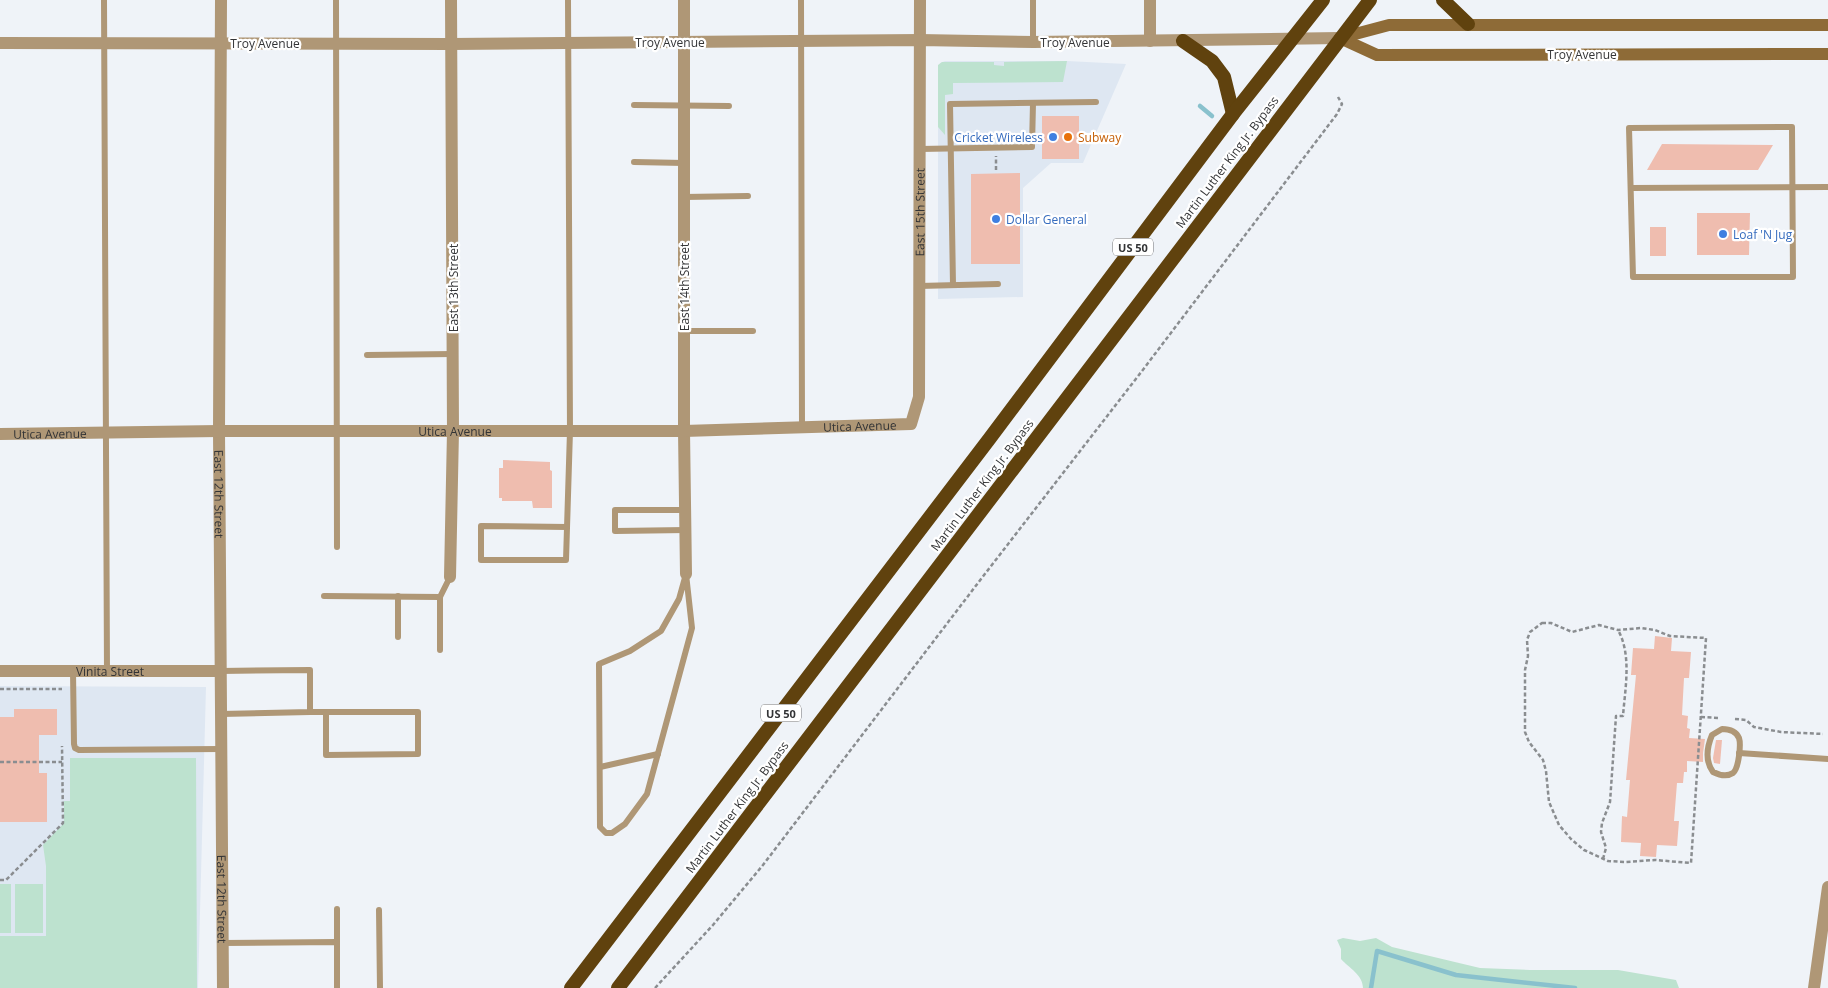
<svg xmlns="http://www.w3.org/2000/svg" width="1828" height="988" font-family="'Open Sans',sans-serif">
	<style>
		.built { fill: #dee7f2 }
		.green { fill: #bde2cf }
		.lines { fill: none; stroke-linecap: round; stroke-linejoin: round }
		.stream { stroke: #89c1cd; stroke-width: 4.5 }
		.building { fill: #efbdaf }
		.path { stroke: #8a8d90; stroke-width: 2.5; stroke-dasharray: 4 2.5; stroke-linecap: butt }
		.service { stroke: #af9776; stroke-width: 6 }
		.minor { stroke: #af9776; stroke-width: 12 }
		.tertiary { stroke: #af9776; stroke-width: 12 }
		.secondary { stroke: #8e6b37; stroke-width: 12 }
		.trunk { stroke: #60420e; stroke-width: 14 }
		.shop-dot { fill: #3f7fe0; stroke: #fff; stroke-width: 2 }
		.food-dot { fill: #e8710a; stroke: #fff; stroke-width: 2 }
		.labels { text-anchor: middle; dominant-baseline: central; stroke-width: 4.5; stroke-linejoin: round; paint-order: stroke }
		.shield { fill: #fff; stroke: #707172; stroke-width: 1 }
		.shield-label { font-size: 11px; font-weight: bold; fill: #333436 }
		.street-label { font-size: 12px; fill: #333436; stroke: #fff }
		.shop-label { font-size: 12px; fill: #366cbe; stroke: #fff; text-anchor: start }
		.food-label { font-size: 12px; fill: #c56008; stroke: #fff; text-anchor: start }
	</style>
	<rect width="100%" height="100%" fill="#eff3f8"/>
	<!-- built -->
	<g class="built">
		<polygon points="945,61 1067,61 1126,64 1083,163 1051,163 1023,188 1023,297 938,299 938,69 940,63"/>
		<polygon points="0,686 206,687 198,988 0,988"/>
	</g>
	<!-- green -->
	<g class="green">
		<polygon points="1067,61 1063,82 953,83 953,94 945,95 945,135 938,127 938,65 942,62 994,62 994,65 1004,66 1004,62"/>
		<polygon points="70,758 196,758 197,988 0,988 0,936 46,936 46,866 43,845 64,823 64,801 70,801"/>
		<rect x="0" y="884" width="11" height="49"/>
		<rect x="15" y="884" width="28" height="49"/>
		<path d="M1343,938L1360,941L1376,938L1392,947L1480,968L1530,970H1618L1676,980L1679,988H1363C1363,975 1349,968 1341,959V949L1337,940Z"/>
	</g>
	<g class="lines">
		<!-- stream -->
		<g class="stream">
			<polyline points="1200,106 1212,116"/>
			<polyline points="1371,988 1377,951 1456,975 1575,988"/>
		</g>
	</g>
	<!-- building -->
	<g class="building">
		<rect x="1042" y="116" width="37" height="43"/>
		<polygon points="1662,144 1773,145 1758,170 1647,170"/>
		<polygon points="1020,173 1020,264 971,264 971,174"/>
		<polygon points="1697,213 1750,213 1749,255 1697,255"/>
		<rect x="1650" y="227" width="16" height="29"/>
		<polygon points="503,460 550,462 550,470 552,471 552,508 533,508 532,501 502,501 502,498 499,498 499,468 503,468"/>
		<polygon points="1655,636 1672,638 1671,651 1691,652 1689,678 1684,678 1682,715 1688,716 1687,728 1690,729 1689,738 1705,739 1703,753 1703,762 1687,761 1687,772 1684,772 1683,783 1677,783 1674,821 1679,821 1677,846 1657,845 1656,857 1640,856 1641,843 1621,842 1622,816 1627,817 1630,780 1626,780 1636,675 1631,675 1633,648 1654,649"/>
		<polygon points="14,709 57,709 57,735 39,735 39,773 47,773 47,822 0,822 0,717 14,717"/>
		<polygon points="1716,740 1722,740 1720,764 1714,763 1713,758"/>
	</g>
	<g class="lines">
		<!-- path -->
		<g class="path">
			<polyline points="996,170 996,156"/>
			<polygon points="1542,623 1551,623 1572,632 1599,625 1618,630 1641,628 1655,630 1670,636 1706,638 1691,863 1655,860 1625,862 1608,861 1584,850 1571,839 1559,825 1549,802 1546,771 1543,760 1529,742 1525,732 1525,670 1528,656 1527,640 1530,632"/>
			<polyline points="0,689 62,689"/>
			<polyline points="1701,717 1719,718"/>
			<polyline points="1735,719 1746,720 1754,727 1781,732 1823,734"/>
			<polyline points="0,762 62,762"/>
			<path d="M1603,859L1606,848L1601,832L1602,823L1610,802L1616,716H1623C1625,689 1632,655 1618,630"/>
			<polyline points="0,880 6,880 63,823 62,746"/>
			<polyline points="655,988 713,925 763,865 981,579 1142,371 1337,114 1342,104 1338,97"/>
		</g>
		<!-- service -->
		<g class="service">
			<polyline points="104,0 107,671"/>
			<polyline points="336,0 337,547"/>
			<polyline points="801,0 802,428"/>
			<polyline points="1033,42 1033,0"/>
			<polyline points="634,105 729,106"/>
			<polygon points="1792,127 1793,277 1633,277 1629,128"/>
			<polyline points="920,149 1032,147 1033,103"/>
			<polyline points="634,162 684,163"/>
			<polyline points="1631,188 1828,187"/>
			<polyline points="684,197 748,196"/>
			<polyline points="953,285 950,104 1096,102"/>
			<polyline points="919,286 998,284"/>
			<polyline points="684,331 753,331"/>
			<polyline points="367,355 453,354"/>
			<polyline points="685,510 615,510 615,531 686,530"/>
			<polyline points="567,527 481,526 481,560 566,560 570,431 568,0"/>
			<polygon points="686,574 692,628 647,794 625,824 612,833 606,833 600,827 599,664 630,651 661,631 679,599"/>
			<polyline points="324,596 440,597"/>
			<polyline points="398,637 398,596"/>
			<polyline points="440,650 440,597 450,577"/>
			<polyline points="73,671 74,744 75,748 79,750 221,749"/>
			<polyline points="220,671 310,670 310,712 221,714"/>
			<polyline points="310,712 418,712 418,754 326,755 326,712"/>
			<path d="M1722,729C1729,729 1736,731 1739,738C1741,744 1739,768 1733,773C1727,777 1719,775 1713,772C1705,761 1707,747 1712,735Z"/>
			<polyline points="1739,753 1828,759"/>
			<polyline points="600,767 658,754"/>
			<polyline points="337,909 337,942"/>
			<polyline points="379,910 380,988"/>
			<polyline points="223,943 337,942 337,988"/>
		</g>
		<!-- minor -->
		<g class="minor">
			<path id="s1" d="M221,0L219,431L223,988"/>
			<polyline points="684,0 684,431 686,574"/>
			<polyline points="1150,0 1150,41"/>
			<path id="s2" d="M0,434L219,431H684L911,424L919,397L920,0"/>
			<polyline points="450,577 453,431 451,0"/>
			<path id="s3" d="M0,671H220"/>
		</g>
		<!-- tertiary -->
		<g class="tertiary">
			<polyline points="0,43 451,44 920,40 1033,42 1340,38"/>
			<polyline points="1814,988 1828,887"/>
		</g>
		<!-- secondary -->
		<g class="secondary">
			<polyline points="1340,38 1377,55 1828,54"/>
			<polyline points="1340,38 1389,25 1828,25"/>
		</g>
		<!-- trunk -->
		<g class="trunk">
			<polyline points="1443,0 1468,24"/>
			<polyline points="1183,41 1212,61 1224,77 1233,114"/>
			<polyline points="571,988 990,438 1233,114 1323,0"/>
			<polyline points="618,988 1370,0"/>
		</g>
	</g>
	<!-- markers -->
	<g class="shop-dot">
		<circle cx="1053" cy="137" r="5"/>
		<circle cx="996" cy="219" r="5"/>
		<circle cx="1723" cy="234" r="5"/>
	</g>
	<circle class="food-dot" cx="1068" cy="137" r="5"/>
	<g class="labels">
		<!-- shield labels -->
		<g class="shield">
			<rect x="1113" y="238.5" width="40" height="17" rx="4"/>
			<rect x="761" y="704.5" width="40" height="17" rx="4"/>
		</g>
		<g class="shield-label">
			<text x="1133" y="247">US 50</text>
			<text x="781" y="713">US 50</text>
		</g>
		<!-- street labels -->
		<g class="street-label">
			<text x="670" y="42">Troy Avenue</text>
			<text x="1075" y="42">Troy Avenue</text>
			<text x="265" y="43">Troy Avenue</text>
			<text x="1582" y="54">Troy Avenue</text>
			<text transform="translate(1227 162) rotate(-53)">Martin Luther King Jr. Bypass</text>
			<text stroke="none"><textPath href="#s2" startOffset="1124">East 15th Street</textPath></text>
			<text transform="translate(684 287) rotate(-90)">East 14th Street</text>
			<text transform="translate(453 288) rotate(-90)">East 13th Street</text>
			<text stroke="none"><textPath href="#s2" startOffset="860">Utica Avenue</textPath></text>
			<text stroke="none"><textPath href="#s2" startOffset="455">Utica Avenue</textPath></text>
			<text stroke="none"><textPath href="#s2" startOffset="50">Utica Avenue</textPath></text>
			<text transform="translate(982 485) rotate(-53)">Martin Luther King Jr. Bypass</text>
			<text stroke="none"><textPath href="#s1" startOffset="494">East 12th Street</textPath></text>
			<text stroke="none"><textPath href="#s3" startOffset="110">Vinita Street</textPath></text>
			<text transform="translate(737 807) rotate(-53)">Martin Luther King Jr. Bypass</text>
			<text stroke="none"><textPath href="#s1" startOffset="899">East 12th Street</textPath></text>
		</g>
		<!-- shop labels -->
		<g class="shop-label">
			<text x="1043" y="137" text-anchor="end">Cricket Wireless</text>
			<text x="1006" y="219">Dollar General</text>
			<text x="1733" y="234">Loaf 'N Jug</text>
		</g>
		<!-- food labels -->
		<g class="food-label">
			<text x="1078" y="137">Subway</text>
		</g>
	</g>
</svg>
